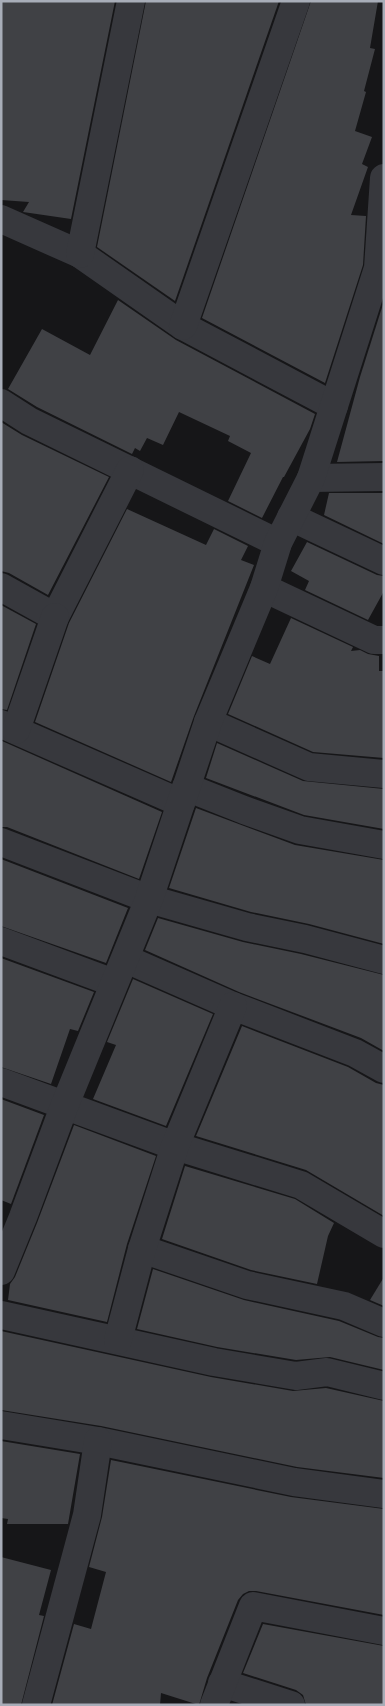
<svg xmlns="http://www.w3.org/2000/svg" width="385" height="1706" font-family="'Noto Sans',sans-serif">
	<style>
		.building { fill: #404145 }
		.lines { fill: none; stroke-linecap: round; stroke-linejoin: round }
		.street { stroke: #37383d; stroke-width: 28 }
	</style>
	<rect width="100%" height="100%" fill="#161618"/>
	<!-- building -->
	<g class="building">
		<polygon points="1,1 115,1 71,219 23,212 29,202 1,200"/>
		<polygon points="146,1 279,1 175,301 97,247"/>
		<polygon points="311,1 378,1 370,48 375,49 364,91 366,92 355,131 372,137 362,164 368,167 351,215 366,216 363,265 325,383 202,318"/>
		<polygon points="118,300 176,340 315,414 310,429 284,477 283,477 262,518 228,501 251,453 228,441 230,436 179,412 163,445 147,438 140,451 135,448 132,454 37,407 8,389 42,329 90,355"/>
		<polygon points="384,301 384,461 337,462 360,377"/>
		<polygon points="1,422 22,435 109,477 48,595 9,573 1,571"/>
		<polygon points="329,493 384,493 384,544 324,515"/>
		<polygon points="127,509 206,545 214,529 248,546 241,560 254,565 194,716 171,782 35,722 69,623"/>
		<polygon points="307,542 377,575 384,576 384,591 368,620 305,590 309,581 291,571"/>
		<polygon points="1,605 36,624 7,710 1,709"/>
		<polygon points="291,618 353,647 351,651 360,650 368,654 379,656 379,671 384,671 384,758 313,752 228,714 252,656 270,664"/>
		<polygon points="2,741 162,812 139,879 7,827 1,827"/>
		<polygon points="217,743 303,781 384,789 384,829 304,815 206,778"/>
		<polygon points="196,808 295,845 384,860 384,944 309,924 251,912 169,888"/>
		<polygon points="1,859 128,908 106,963 1,926"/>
		<polygon points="158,918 243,942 301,954 384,975 384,1051 361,1038 239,992 145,950"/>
		<polygon points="1,958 94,992 78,1031 70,1029 51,1084 1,1067"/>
		<polygon points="133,979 213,1014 166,1126 93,1099 116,1045 107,1042"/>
		<polygon points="242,1026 348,1067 376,1083 384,1085 384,1216 306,1170 196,1136"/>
		<polygon points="1,1099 44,1115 11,1204 1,1200"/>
		<polygon points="74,1125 156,1156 127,1244 107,1322 8,1300 10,1284 15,1277 37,1223"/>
		<polygon points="185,1166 295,1199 334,1223 328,1236 317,1284 251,1270 162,1239"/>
		<polygon points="153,1269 244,1300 339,1321 378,1337 384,1338 384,1370 330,1357 296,1360 217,1347 137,1329"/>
		<polygon points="384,1277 384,1306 370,1300"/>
		<polygon points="1,1331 211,1377 293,1391 326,1388 384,1401 384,1478 297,1467 101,1426 1,1410"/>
		<polygon points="1,1441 80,1454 68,1524 7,1524 8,1519 1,1518"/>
		<polygon points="111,1460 291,1497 384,1509 384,1615 256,1591 249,1591 243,1594 238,1600 207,1678 199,1705 161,1693 160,1705 52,1705 74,1624 91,1629 106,1572 89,1567 102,1517"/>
		<polygon points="1,1557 51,1570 39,1615 44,1616 21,1705 1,1705"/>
		<polygon points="263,1624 384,1646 384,1705 306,1705 303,1695 296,1690 243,1673"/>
	</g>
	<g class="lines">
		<!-- street -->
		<g class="street">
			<polyline points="1,219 80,254 183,326 334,406"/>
			<polyline points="80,254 131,1"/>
			<polyline points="183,326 296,1"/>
			<polyline points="1,403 29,421 278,543"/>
			<polyline points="311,478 384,477"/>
			<polyline points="291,517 384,561"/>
			<polyline points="1,587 55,617 130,470"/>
			<polyline points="264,588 374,640 384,640"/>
			<polyline points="208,722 309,767 384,774"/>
			<polyline points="1,724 181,803"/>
			<polyline points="16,730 55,617"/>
			<polyline points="186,787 244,810 300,830 384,845"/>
			<polyline points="1,842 149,899 247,927 305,939 384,960"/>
			<polyline points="1,941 114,983"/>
			<polyline points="126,959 233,1006 355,1053 384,1069"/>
			<polyline points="1,1082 175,1146 301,1185 384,1234"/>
			<polyline points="142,1249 247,1285 344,1306 384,1323"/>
			<polyline points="1,1271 23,1217 64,1107 149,899 208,722 264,588 278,543 311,478 378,268 384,178"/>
			<polyline points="1,1315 214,1362 296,1376 327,1372 384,1386"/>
			<polyline points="118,1340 142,1249 175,1146 233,1006"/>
			<polyline points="1,1425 98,1441 294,1482 384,1494"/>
			<polyline points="222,1683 291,1705"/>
			<polyline points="36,1705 87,1515 98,1441"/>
			<polyline points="214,1705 253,1606 384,1631"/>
		</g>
	</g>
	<!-- border -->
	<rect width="385" height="1706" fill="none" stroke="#a8adb8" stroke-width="5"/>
</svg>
